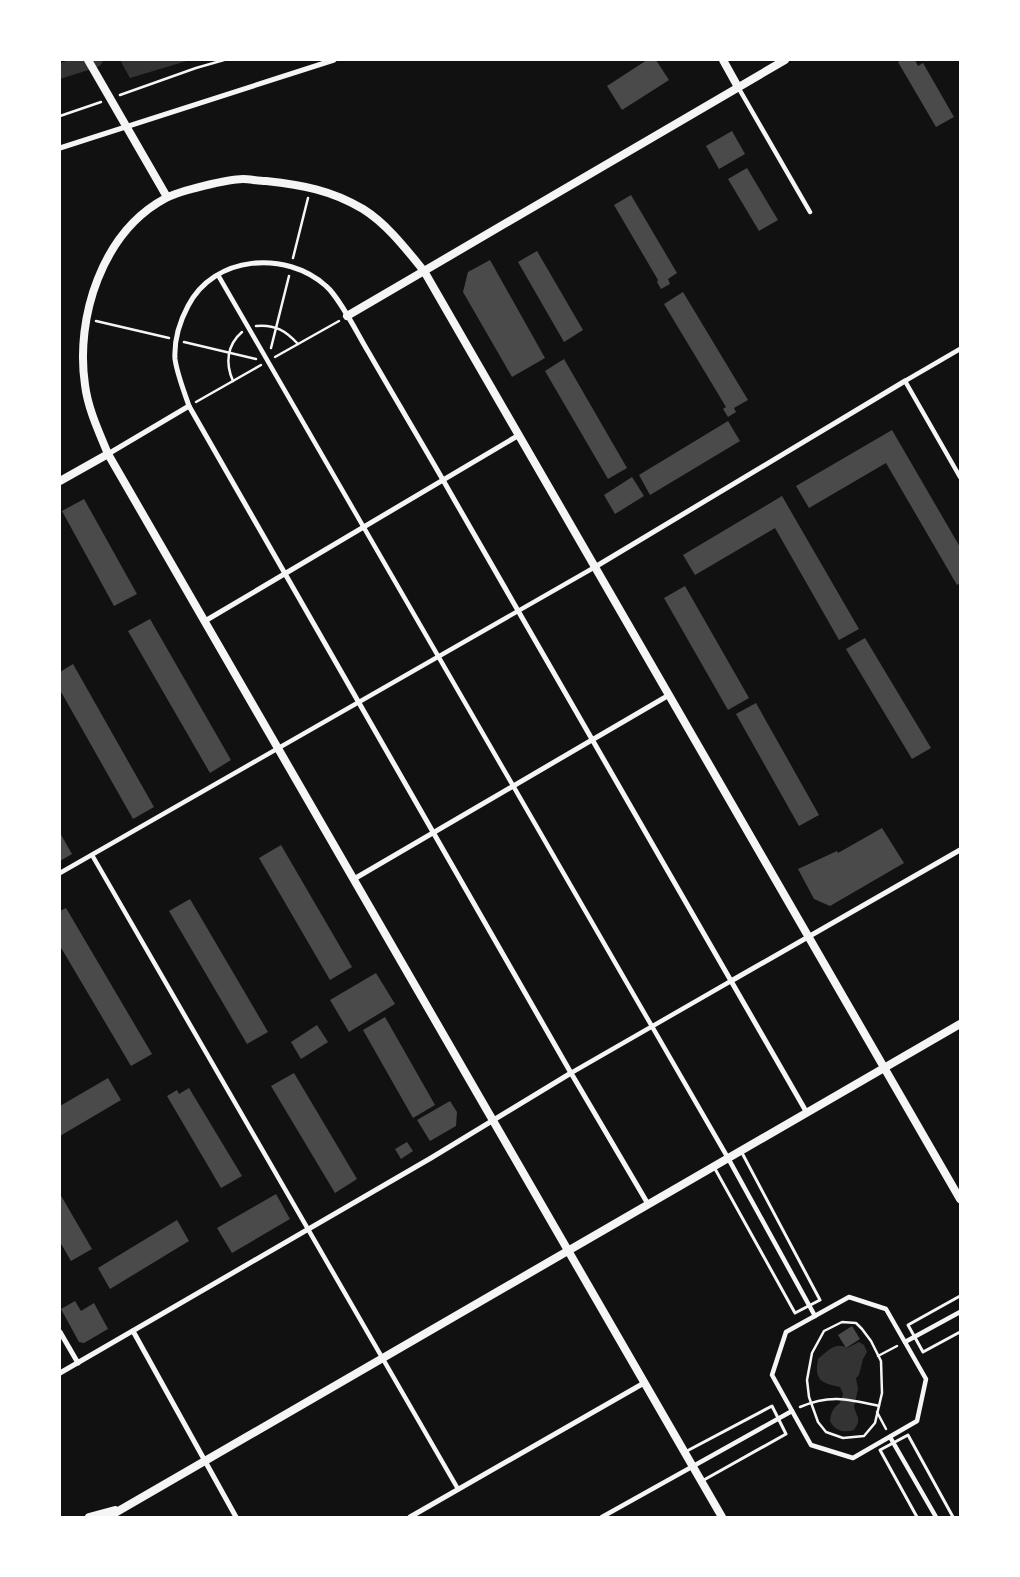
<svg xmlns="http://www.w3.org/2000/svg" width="1020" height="1577" font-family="Commissioner,sans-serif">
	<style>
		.water { fill: #333 }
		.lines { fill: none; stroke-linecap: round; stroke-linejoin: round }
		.canal { stroke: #333; stroke-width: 15 }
		.building { fill: #4a4a4a }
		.path { stroke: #f5f5f5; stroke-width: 2.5 }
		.service { stroke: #f5f5f5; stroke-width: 3 }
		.pedestrian { stroke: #f5f5f5; stroke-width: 4.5 }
		.minor { stroke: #f5f5f5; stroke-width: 5 }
		.tertiary { stroke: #f5f5f5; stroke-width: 8 }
	</style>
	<rect width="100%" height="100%" fill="#111"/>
	<!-- water -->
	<g class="water">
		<polygon points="120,60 190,60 130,78"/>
		<path d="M859,1342L864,1345L867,1352L863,1359L859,1375L856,1378L858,1389L854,1407L858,1418V1423L854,1430C844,1433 835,1431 830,1421C831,1412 833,1408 840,1403L843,1394L840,1387C821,1383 814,1380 818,1359C826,1352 836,1341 847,1348Z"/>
	</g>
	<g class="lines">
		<!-- canal -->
		<polyline class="canal" points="60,71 95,60"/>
	</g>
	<!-- building -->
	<g class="building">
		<polygon points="647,60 656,60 669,80 622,110 607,86"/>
		<polygon points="901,60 915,60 918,66 923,63 954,117 936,127 898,62"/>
		<polygon points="732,131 745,154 719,169 706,146"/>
		<polygon points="747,168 778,220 759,231 728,179"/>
		<polygon points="631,195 677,273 668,279 670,284 661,289 657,282 658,280 614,205"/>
		<polygon points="537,251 583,330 564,342 518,262"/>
		<polygon points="490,260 545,358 512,377 463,292 468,272"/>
		<polygon points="683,292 748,400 734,408 736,412 728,417 723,409 726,407 664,304"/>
		<polygon points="564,359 627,468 608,479 545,371"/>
		<polygon points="728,421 740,441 650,495 639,475"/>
		<polygon points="892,430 960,547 960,583 957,585 886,463 809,508 796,486"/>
		<polygon points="632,477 644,496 615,514 604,495"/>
		<polygon points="782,496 859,629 839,640 775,528 695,575 683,555"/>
		<polygon points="84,499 137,594 114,606 62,511"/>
		<polygon points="685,586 749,698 728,710 664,598"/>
		<polygon points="150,619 231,760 210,773 128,631"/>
		<polygon points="865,638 931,748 912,759 846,649"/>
		<polygon points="73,664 154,807 133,819 60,690 60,672"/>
		<polygon points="756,703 819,815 799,826 736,714"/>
		<polygon points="882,828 904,863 830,906 814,899 798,869 837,851 838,853"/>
		<polygon points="60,833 72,854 60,861"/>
		<polygon points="281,845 352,967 330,980 259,858"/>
		<polygon points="190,899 268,1032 247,1044 169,911"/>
		<polygon points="66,908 152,1054 131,1066 60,946 60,911"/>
		<polygon points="376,973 395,1004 349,1032 330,1000"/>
		<polygon points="385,1017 435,1105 413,1118 363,1030"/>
		<polygon points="317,1025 328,1042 301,1059 291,1042"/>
		<polygon points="294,1073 357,1179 335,1193 271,1086"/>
		<polygon points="108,1078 121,1100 60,1136 60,1106"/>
		<polygon points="189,1088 242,1176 221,1188 167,1096 177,1090 179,1094"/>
		<polygon points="450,1101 457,1112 456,1126 430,1141 417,1120"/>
		<polygon points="407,1142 413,1151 401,1159 395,1149"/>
		<polygon points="60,1194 92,1249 71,1261 60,1242"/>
		<polygon points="276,1194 290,1219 232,1253 217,1228"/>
		<polygon points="177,1220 189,1241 110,1289 98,1268"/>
		<polygon points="75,1301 81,1311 94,1303 108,1329 84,1343 79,1342 61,1309"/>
		<polygon points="852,1326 860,1339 846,1348 838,1335"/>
	</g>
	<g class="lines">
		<!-- path -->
		<g class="path">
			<polyline points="120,95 196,68 224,60"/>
			<polyline points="60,116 101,102"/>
			<polyline points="293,258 308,198"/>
			<polyline points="96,321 169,338"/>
			<path d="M256,326C275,324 286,331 298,344"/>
			<polyline points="184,342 256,359"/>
			<polyline points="271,348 289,276"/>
			<polyline points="275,357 339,321"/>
			<path d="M233,381C225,363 227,345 242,332"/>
			<polyline points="196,402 261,365"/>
			<polygon points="842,1322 856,1323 862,1329 871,1341 881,1361 882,1393 875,1423 864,1436 843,1438 826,1432 818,1422 809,1397 807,1380 812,1353 824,1331"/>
			<polyline points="878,1356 897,1346"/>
			<path d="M800,1407C830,1394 848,1399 879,1406"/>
			<polyline points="877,1412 886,1429"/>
		</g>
		<!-- service -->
		<g class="service">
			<polyline points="714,1167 795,1313 820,1300 741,1151"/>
			<polyline points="960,1296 908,1325 923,1352 960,1332"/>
			<polyline points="685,1452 772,1406 786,1434 702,1481"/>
			<polyline points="917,1517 880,1450 908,1435 953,1517"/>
		</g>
		<!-- pedestrian -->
		<g class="pedestrian">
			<polyline points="738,87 810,212"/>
			<polyline points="218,275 728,1158 815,1316"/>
			<polyline points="960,349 905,381 960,477"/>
			<polyline points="92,855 458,1489"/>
			<polyline points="60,873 595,567"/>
			<polyline points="571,1073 731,981"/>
			<polygon points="849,1297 886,1309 926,1379 917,1421 853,1458 811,1445 772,1375 786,1332"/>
			<polyline points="905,1342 960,1312"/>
			<polyline points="890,1437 936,1517"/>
			<polyline points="602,1517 792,1411"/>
		</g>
		<!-- minor -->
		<g class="minor">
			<polyline points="60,148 334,60"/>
			<polyline points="108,454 189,406"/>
			<polyline points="595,567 905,381"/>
			<polyline points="205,621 519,435"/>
			<polyline points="354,879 669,695"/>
			<polyline points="731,981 960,850"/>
			<path d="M648,1204L571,1073L189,406C184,391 177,374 175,359C174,341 180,321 188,306C214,255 286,250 326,286C340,298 358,335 369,353C397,402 427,451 455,501C572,705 689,909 807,1113"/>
			<polyline points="133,1331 236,1517"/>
			<polyline points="60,1332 78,1363"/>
			<polyline points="60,1373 431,1158 571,1073"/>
			<polyline points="410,1517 644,1383"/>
		</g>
		<!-- tertiary -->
		<g class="tertiary">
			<polyline points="88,60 167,197"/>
			<polyline points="723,60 738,87"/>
			<polyline points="347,316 785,60"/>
			<polyline points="60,481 108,454"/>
			<polyline points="89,1517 115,1510"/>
			<polyline points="108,1517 960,1024"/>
			<path d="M722,1517L108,454C99,432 88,409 85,385C75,318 102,232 166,198C179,191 228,179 243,179C250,179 258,181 266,181C302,185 331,190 363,209C387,224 406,249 424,271L960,1199"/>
		</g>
	</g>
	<!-- border -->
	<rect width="1020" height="1577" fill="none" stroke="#ffffff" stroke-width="122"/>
</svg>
